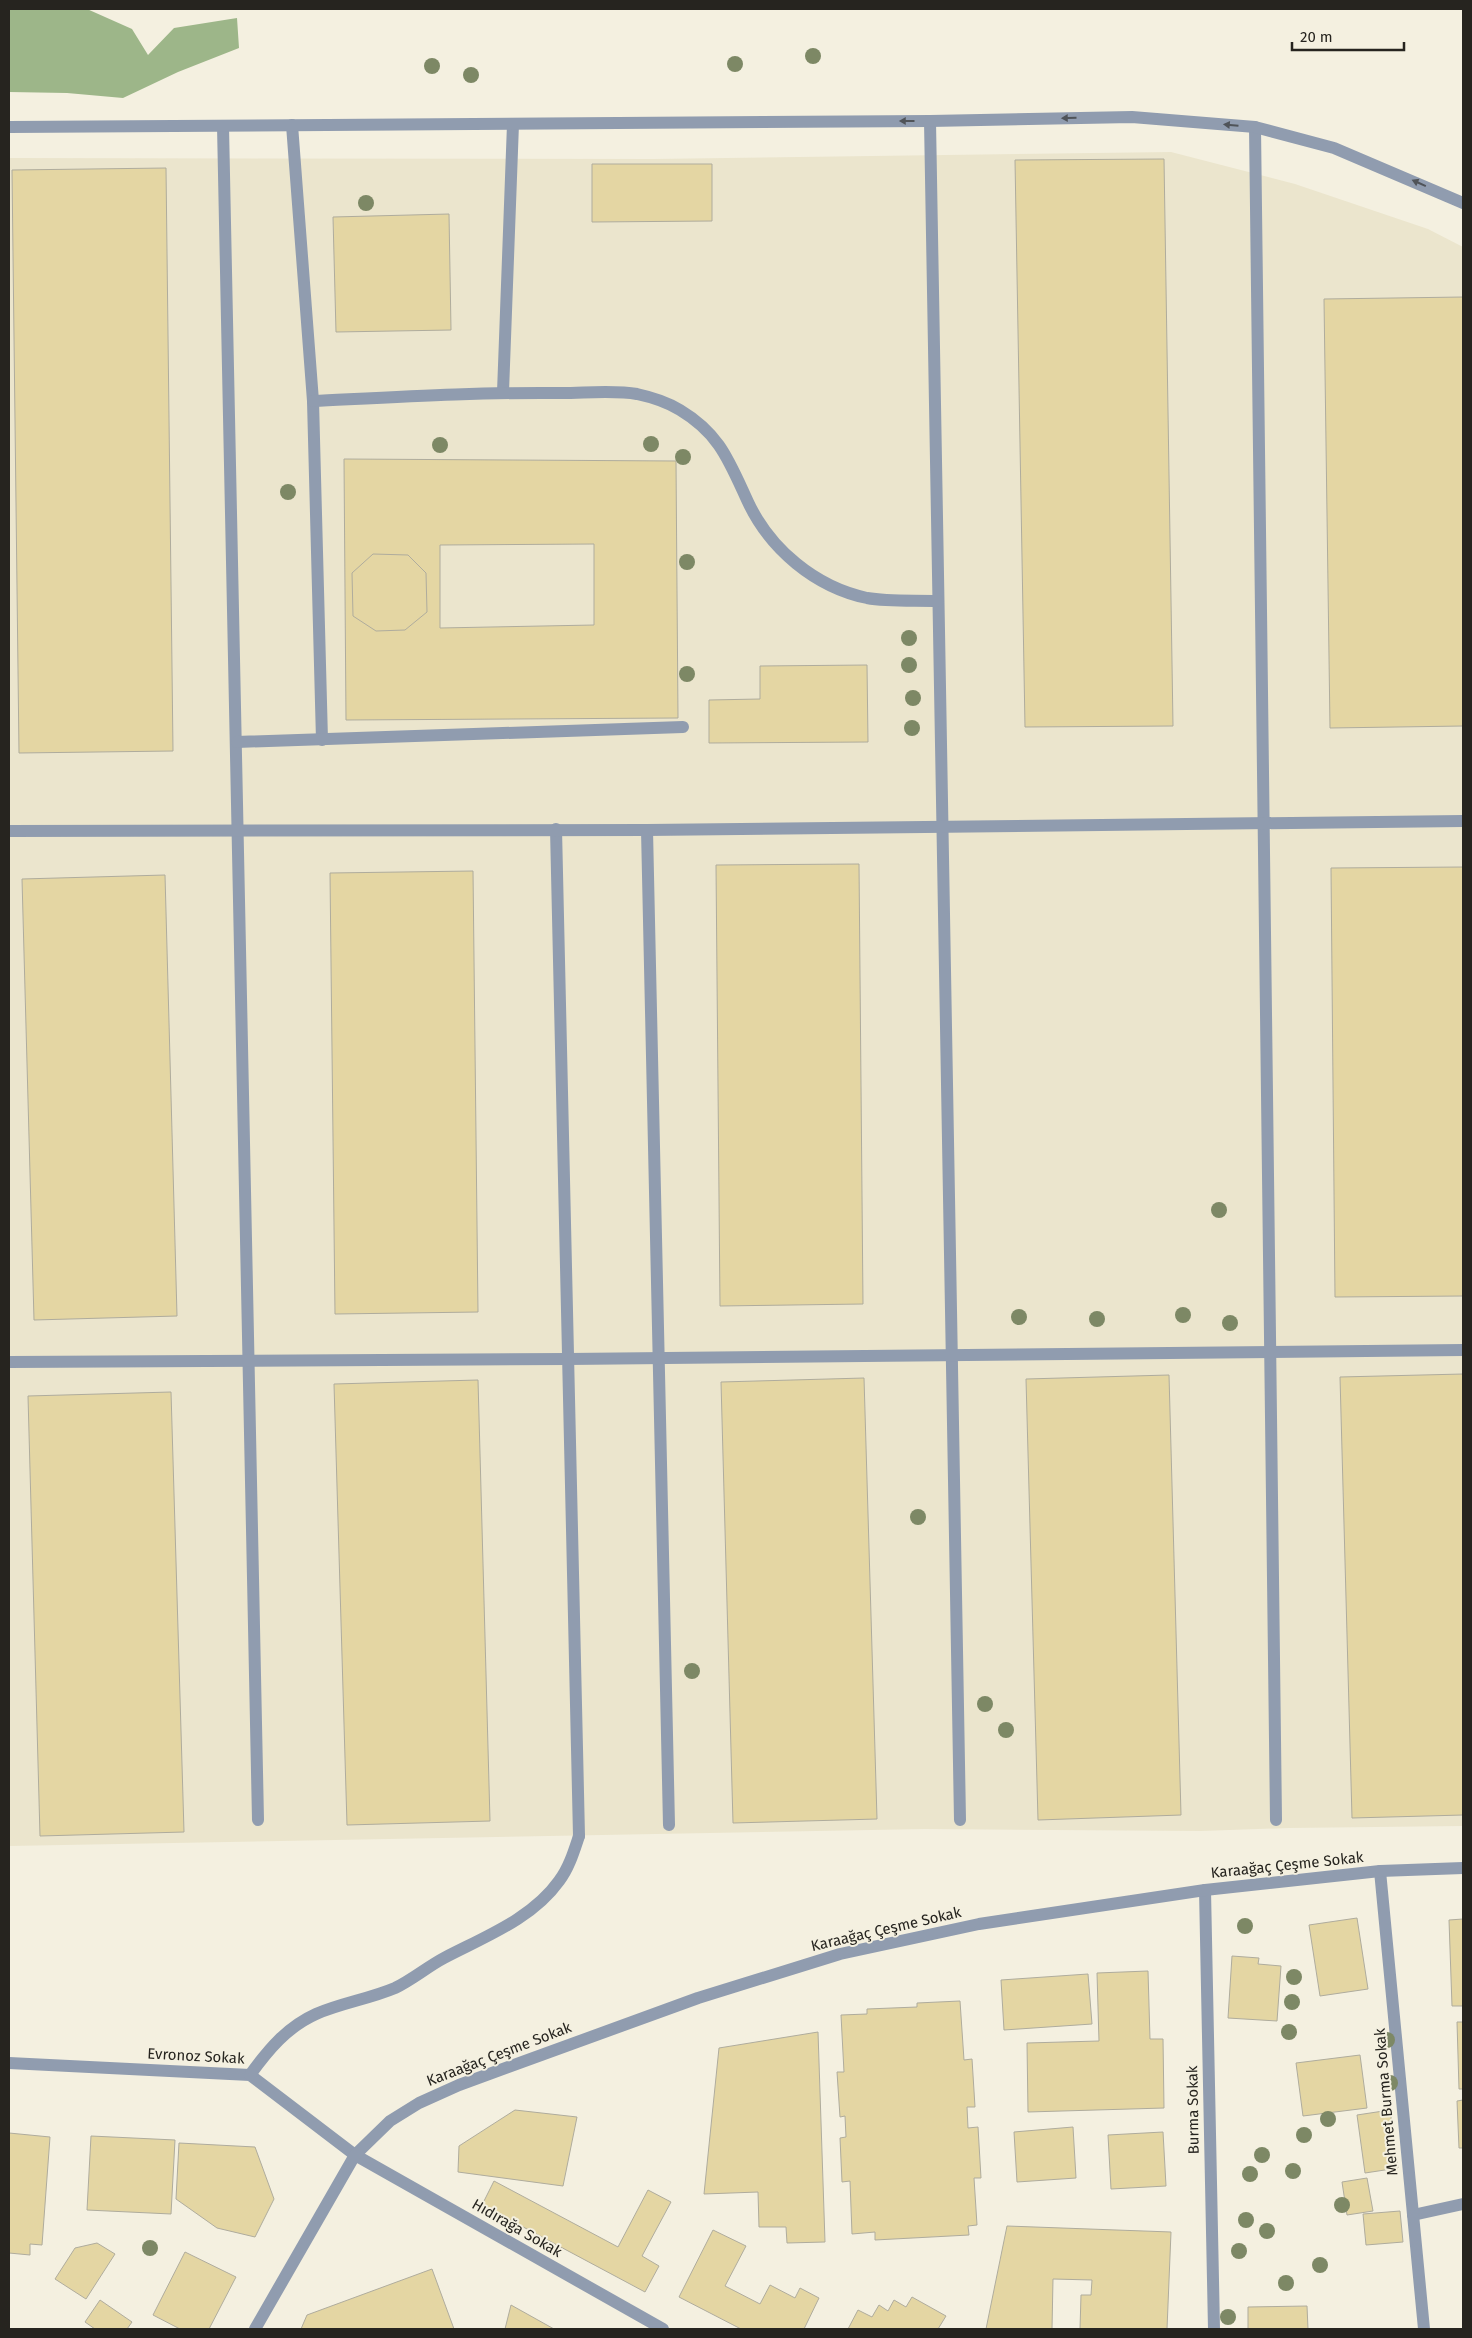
<svg xmlns="http://www.w3.org/2000/svg" width="1472" height="2338" font-family="'Fira Sans',sans-serif">
	<style>
		.built { fill: #ebe5cd }
		.forest { fill: #9db689 }
		.building { fill: #e4d6a3; stroke: #afac9d; fill-rule: evenodd }
		.lines { fill: none; stroke-linecap: round; stroke-linejoin: round }
		.service { stroke: #909caf; stroke-width: 12 }
		.minor { stroke: #909caf; stroke-width: 12 }
		.tree { fill: #7d8865 }
		.oneway { fill: #505459 }
		.labels { text-anchor: middle; dominant-baseline: central; stroke-width: 4; stroke-linejoin: round; paint-order: stroke }
		.street-label { font-size: 15px; fill: #26241f; stroke: #f4f0e0 }
	</style>
	<rect width="100%" height="100%" fill="#f4f0e0"/>
	<!-- built -->
	<polygon class="built" points="1171,152 1295,184 1428,229 1463,247 1463,1826 1289,1828 1201,1831 925,1829 9,1846 9,158 653,159"/>
	<!-- forest -->
	<polygon class="forest" points="87,9 132,29 148,55 174,28 237,18 239,48 178,72 123,98 67,93 9,92 9,10"/>
	<!-- building -->
	<g class="building">
		<polygon points="1164,159 1173,726 1025,727 1015,160"/>
		<polygon points="592,164 712,164 712,221 592,222"/>
		<polygon points="166,168 173,751 19,753 12,170"/>
		<polygon points="449,214 451,330 336,332 333,217"/>
		<polygon points="1463,297 1463,726 1330,728 1324,299"/>
		<path d="M344,459L676,461L678,718L346,720ZM594,544V625L440,628V545Z"/>
		<polygon points="373,554 408,555 426,573 427,612 405,630 376,631 353,616 352,573"/>
		<polygon points="867,665 868,742 709,743 709,700 760,699 760,666"/>
		<polygon points="859,864 863,1304 720,1306 716,865"/>
		<polygon points="1463,867 1463,1296 1335,1297 1331,868"/>
		<polygon points="473,871 478,1312 335,1314 330,873"/>
		<polygon points="165,875 177,1316 34,1320 22,879"/>
		<polygon points="1463,1374 1463,1815 1352,1818 1340,1377"/>
		<polygon points="1169,1375 1181,1815 1038,1820 1026,1379"/>
		<polygon points="864,1378 877,1819 733,1823 721,1382"/>
		<polygon points="478,1380 490,1821 347,1825 334,1384"/>
		<polygon points="171,1392 184,1832 40,1836 28,1396"/>
		<polygon points="1357,1918 1368,1989 1320,1996 1309,1925"/>
		<polygon points="1463,1919 1463,2006 1452,2006 1449,1920"/>
		<polygon points="1232,1956 1259,1958 1258,1964 1281,1966 1277,2021 1228,2018"/>
		<polygon points="1148,1971 1150,2039 1163,2039 1164,2108 1028,2112 1027,2043 1099,2041 1097,1973"/>
		<polygon points="1088,1974 1092,2024 1004,2030 1001,1980"/>
		<polygon points="960,2001 964,2060 972,2059 975,2107 967,2107 968,2128 978,2127 981,2178 974,2178 977,2225 968,2226 969,2235 875,2240 875,2232 852,2234 850,2181 842,2182 840,2138 846,2137 845,2116 840,2117 837,2072 844,2072 841,2015 867,2014 867,2009 917,2007 917,2003"/>
		<polygon points="1457,2022 1463,2022 1463,2089 1459,2089"/>
		<polygon points="818,2032 825,2242 787,2243 786,2227 759,2227 758,2192 704,2194 719,2048"/>
		<polygon points="1360,2055 1367,2108 1303,2116 1296,2063"/>
		<polygon points="1463,2100 1463,2148 1459,2148 1457,2101"/>
		<polygon points="515,2110 577,2117 563,2186 458,2172 459,2146"/>
		<polygon points="1390,2110 1398,2168 1365,2173 1357,2115"/>
		<polygon points="1073,2127 1076,2178 1017,2182 1014,2132"/>
		<polygon points="1163,2132 1166,2186 1111,2189 1108,2135"/>
		<polygon points="9,2133 50,2137 42,2245 30,2244 30,2255 9,2253"/>
		<polygon points="91,2136 175,2140 171,2214 87,2210"/>
		<polygon points="179,2143 255,2147 274,2199 255,2237 217,2228 176,2199"/>
		<polygon points="1367,2178 1373,2211 1347,2215 1342,2182"/>
		<polygon points="494,2181 618,2247 648,2190 671,2202 642,2256 659,2266 645,2292 482,2205"/>
		<polygon points="1400,2211 1403,2242 1366,2245 1363,2214"/>
		<polygon points="1007,2226 1171,2232 1167,2329 1080,2329 1081,2295 1091,2295 1092,2280 1053,2279 1052,2329 986,2329"/>
		<polygon points="713,2230 746,2246 725,2286 760,2304 770,2285 795,2298 800,2288 819,2298 804,2329 741,2329 679,2297"/>
		<polygon points="97,2243 115,2254 86,2299 55,2279 75,2248"/>
		<polygon points="185,2252 236,2277 209,2329 180,2329 153,2315"/>
		<polygon points="432,2269 454,2329 301,2329 307,2315"/>
		<polygon points="912,2297 946,2316 938,2329 848,2329 858,2310 872,2317 879,2305 888,2311 894,2300 906,2307"/>
		<polygon points="100,2300 132,2322 127,2329 95,2329 85,2322"/>
		<polygon points="511,2305 554,2329 505,2329"/>
		<polygon points="1307,2306 1308,2329 1248,2329 1248,2307"/>
	</g>
	<g class="lines">
		<!-- service -->
		<g class="service">
			<polyline points="930,121 960,1820"/>
			<polyline points="292,125 313,401 322,740"/>
			<polyline points="223,126 258,1820"/>
			<polyline points="1255,127 1276,1820"/>
			<polyline points="503,392 513,124"/>
			<path d="M313,401C396,397 479,392 562,393C585,393 615,390 637,394C651,397 667,402 680,410C720,434 729,461 748,502C770,549 815,587 867,598C889,602 915,600 938,601"/>
			<polyline points="237,742 683,727"/>
			<polyline points="556,829 579,1836"/>
			<polyline points="647,830 669,1825"/>
			<polyline points="9,831 647,830 1463,821"/>
			<polyline points="9,1362 568,1359 1463,1350"/>
			<polyline points="1413,2215 1463,2204"/>
		</g>
		<!-- minor -->
		<g class="minor">
			<polyline points="9,127 930,121 1132,117 1255,127 1334,148 1463,203"/>
			<polyline points="1380,1871 1424,2329"/>
			<polyline points="1205,1890 1214,2329"/>
			<polyline points="9,2063 250,2075 355,2155 663,2329"/>
			<path d="M250,2075C268,2050 287,2027 316,2014C341,2003 369,1999 395,1988C412,1980 427,1967 444,1958C484,1937 532,1919 559,1881C569,1868 574,1851 579,1836"/>
			<polyline points="255,2329 355,2155 390,2121 419,2103 459,2085 698,1998 840,1954 979,1924 1205,1890 1380,1871 1463,1868"/>
		</g>
	</g>
	<!-- trees -->
	<g class="tree">
		<circle cx="813" cy="56" r="8"/>
		<circle cx="735" cy="64" r="8"/>
		<circle cx="432" cy="66" r="8"/>
		<circle cx="471" cy="75" r="8"/>
		<circle cx="366" cy="203" r="8"/>
		<circle cx="651" cy="444" r="8"/>
		<circle cx="440" cy="445" r="8"/>
		<circle cx="683" cy="457" r="8"/>
		<circle cx="288" cy="492" r="8"/>
		<circle cx="687" cy="562" r="8"/>
		<circle cx="909" cy="638" r="8"/>
		<circle cx="909" cy="665" r="8"/>
		<circle cx="687" cy="674" r="8"/>
		<circle cx="913" cy="698" r="8"/>
		<circle cx="912" cy="728" r="8"/>
		<circle cx="1219" cy="1210" r="8"/>
		<circle cx="1183" cy="1315" r="8"/>
		<circle cx="1019" cy="1317" r="8"/>
		<circle cx="1097" cy="1319" r="8"/>
		<circle cx="1230" cy="1323" r="8"/>
		<circle cx="918" cy="1517" r="8"/>
		<circle cx="692" cy="1671" r="8"/>
		<circle cx="985" cy="1704" r="8"/>
		<circle cx="1006" cy="1730" r="8"/>
		<circle cx="1245" cy="1926" r="8"/>
		<circle cx="1294" cy="1977" r="8"/>
		<circle cx="1292" cy="2002" r="8"/>
		<circle cx="1289" cy="2032" r="8"/>
		<circle cx="1387" cy="2040" r="8"/>
		<circle cx="1390" cy="2083" r="8"/>
		<circle cx="1328" cy="2119" r="8"/>
		<circle cx="1304" cy="2135" r="8"/>
		<circle cx="1262" cy="2155" r="8"/>
		<circle cx="1293" cy="2171" r="8"/>
		<circle cx="1250" cy="2174" r="8"/>
		<circle cx="1342" cy="2205" r="8"/>
		<circle cx="1246" cy="2220" r="8"/>
		<circle cx="1267" cy="2231" r="8"/>
		<circle cx="150" cy="2248" r="8"/>
		<circle cx="1239" cy="2251" r="8"/>
		<circle cx="1320" cy="2265" r="8"/>
		<circle cx="1286" cy="2283" r="8"/>
		<circle cx="1228" cy="2317" r="8"/>
	</g>
	<!-- one-way arrows -->
	<defs><path id="oneway-solid" d="M-6-.8H1V-3.2L6.5 0L1 3.2V.8H-6Z" transform="scale(1.25)"/></defs>
	<g class="oneway">
		<use href="#oneway-solid" transform="translate(1069 118) rotate(179)"/>
		<use href="#oneway-solid" transform="translate(907 121) rotate(180)"/>
		<use href="#oneway-solid" transform="translate(1231 125) rotate(-175)"/>
		<use href="#oneway-solid" transform="translate(1419 183) rotate(-156)"/>
	</g>
	<g class="labels">
		<!-- street labels -->
		<g class="street-label">
			<text transform="translate(1287 1865) rotate(-6)">Karaağaç Çeşme Sokak</text>
			<text transform="translate(886 1929) rotate(-13)">Karaağaç Çeşme Sokak</text>
			<text transform="translate(499 2054) rotate(-21)">Karaağaç Çeşme Sokak</text>
			<text transform="translate(196 2056) rotate(3)">Evronoz Sokak</text>
			<text transform="translate(1386 2102) rotate(-95)">Mehmet Burma Sokak</text>
			<text transform="translate(1193 2110) rotate(-91)">Burma Sokak</text>
			<text transform="translate(517 2228) rotate(30)">Hıdırağa Sokak</text>
		</g>
	</g>
	<!-- border -->
	<rect width="1472" height="2338" fill="none" stroke="#26241f" stroke-width="20"/>
	<!-- scale -->
	<path d="M1292 42v8h112v-8" fill="none" stroke="#26241f" stroke-width="2.5"/>
	<text x="1300" y="42" font-size="15" fill="#26241f" stroke="#f4f0e0" stroke-width="4" paint-order="stroke">20 m</text>
</svg>
